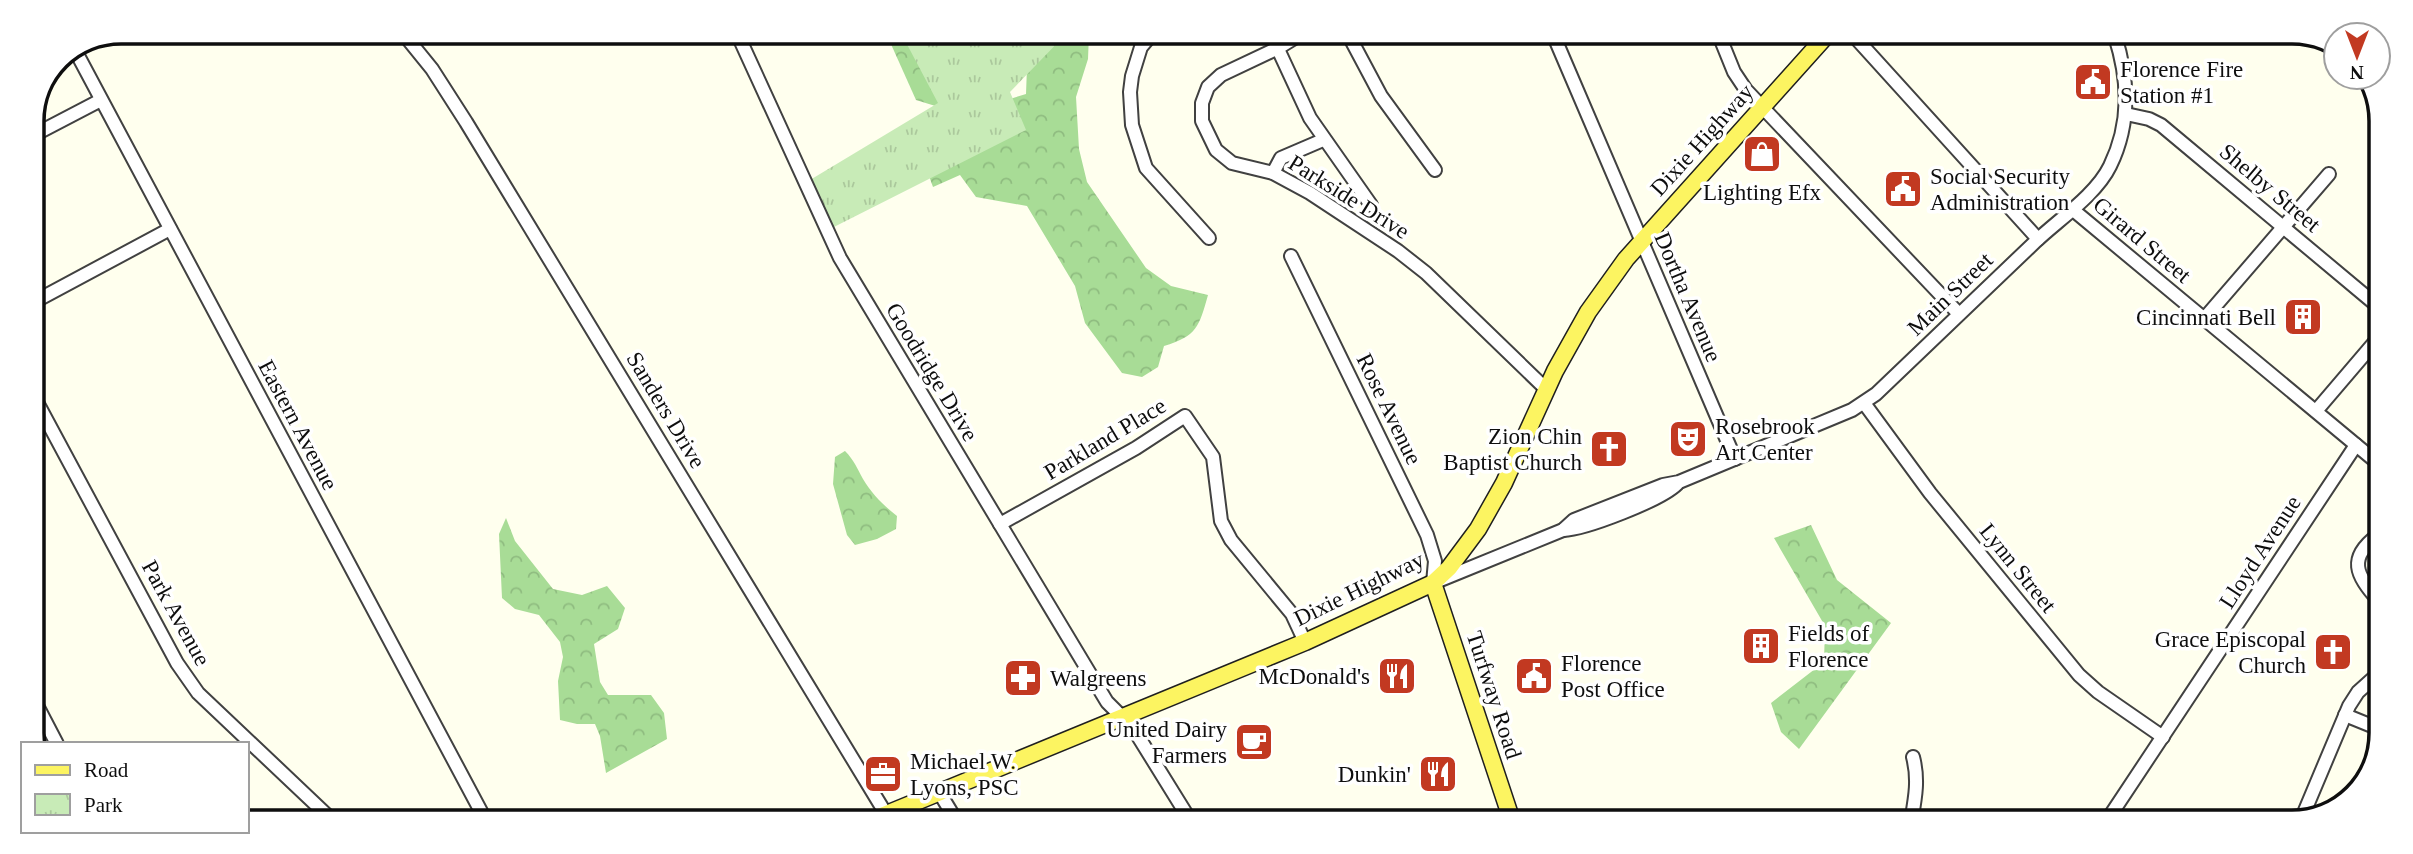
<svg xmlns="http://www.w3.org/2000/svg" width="2413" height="854" font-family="'Times New Roman',serif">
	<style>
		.forest { fill: url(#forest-crowns) }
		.park { fill: url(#park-tufts) }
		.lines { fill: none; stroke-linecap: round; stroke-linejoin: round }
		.minor-casing { stroke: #414141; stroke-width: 16 }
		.major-casing { stroke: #1f1f1f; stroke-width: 19 }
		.minor { stroke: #fff; stroke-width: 12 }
		.major { stroke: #fcf461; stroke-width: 16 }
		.labels { text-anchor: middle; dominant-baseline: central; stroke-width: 7; stroke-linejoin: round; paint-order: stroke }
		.poi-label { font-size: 23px; fill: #0e0e0e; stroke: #fff; text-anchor: start }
		.street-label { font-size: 23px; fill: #0e0e0e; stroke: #fff }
		.rim { fill: none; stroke: #0e0e0e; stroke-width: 3.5 }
	</style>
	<defs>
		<pattern id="forest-crowns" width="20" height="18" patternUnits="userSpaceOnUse" patternTransform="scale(1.75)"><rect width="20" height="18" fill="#a8dc96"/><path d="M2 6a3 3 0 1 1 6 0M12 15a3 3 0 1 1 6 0" fill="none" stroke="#8fbc80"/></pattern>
		<pattern id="park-tufts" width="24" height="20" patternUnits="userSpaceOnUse" patternTransform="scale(1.75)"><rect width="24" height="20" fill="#c8ebb7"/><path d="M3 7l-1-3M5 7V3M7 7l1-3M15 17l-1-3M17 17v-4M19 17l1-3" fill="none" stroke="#abc89c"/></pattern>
	</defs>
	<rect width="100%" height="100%" fill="#ffe"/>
	<!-- forest -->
	<g class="forest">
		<polygon points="886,33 970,33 945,109 916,100"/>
		<path d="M1058,33L1089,34L1088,59L1076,97L1079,149L1087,182L1146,268L1171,286L1208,295C1199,327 1197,336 1164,346L1158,367L1142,377L1122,373L1085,323L1075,286L1027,206L976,197L960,175L933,187L928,173L1000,102L1026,94L1027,67Z"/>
		<path d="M845,451C854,460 857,468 863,479C872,494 883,505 897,516L896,529L877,539L855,545L847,535L833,484L835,457Z"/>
		<polygon points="506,518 515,541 553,589 582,595 607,586 625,608 618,629 594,644 600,682 608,695 651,695 664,713 667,739 606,773 600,736 595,724 577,724 560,720 558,681 563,657 560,642 539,615 515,609 502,598 499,534"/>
		<polygon points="1811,525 1837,580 1891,623 1799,749 1781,732 1771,703 1824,662 1825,626 1774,538"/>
	</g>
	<!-- park -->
	<polygon class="park" points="901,33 1067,33 1010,92 1026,130 826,231 805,183 938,103"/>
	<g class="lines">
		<defs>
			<g id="minor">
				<polyline points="402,32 432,69 466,122 886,814"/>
				<polyline points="737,33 840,258 1107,702 1133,728 1190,820"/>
				<polyline points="1152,34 1141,47 1132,76 1130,92 1132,125 1146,168 1209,238"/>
				<polyline points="1271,34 1310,118 1371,205"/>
				<polyline points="1301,34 1278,48 1221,75 1208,87 1202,103 1202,121 1216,150 1232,163 1273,173 1310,193 1398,251 1426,273 1547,390"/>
				<polyline points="1348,34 1381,96 1435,170"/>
				<polyline points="1553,34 1735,459"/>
				<polyline points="1719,35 1734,72 1746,90 1959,314"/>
				<polyline points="1853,35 2038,239"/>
				<polyline points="75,50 485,819"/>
				<polyline points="2126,114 2149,119 2161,125 2380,308"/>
				<polyline points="32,136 101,100"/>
				<polyline points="1273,173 1281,158 1323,140"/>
				<polyline points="2072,209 2379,464"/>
				<path d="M1291,256L1427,535L1435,561L1433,583L1563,530L1574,520L1663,485L1679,482L1852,410L1876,394C1929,343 1982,292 2035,242C2058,220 2096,195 2110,166C2131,123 2129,80 2115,36"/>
				<polyline points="32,303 170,229"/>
				<polyline points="2204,319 2329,174"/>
				<polyline points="32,393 177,663 198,693 330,818"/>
				<polyline points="1864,403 1930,493 2079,675 2098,692 2163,737"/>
				<polyline points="2316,411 2380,336"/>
				<polyline points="1000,524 1136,448 1185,416 1213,457 1221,521 1231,540 1292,614 1305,642"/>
				<path d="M1563,530C1586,529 1661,500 1677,484"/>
				<path d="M2378,600C2356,575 2347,558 2378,535"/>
				<polyline points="32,696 57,744"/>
				<polyline points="2345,715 2377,728"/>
				<polyline points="939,792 956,820"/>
				<polyline points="2301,820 2349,706 2358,692 2378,674"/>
				<path d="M1911,822C1915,799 1919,780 1913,757"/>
				<polyline points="2106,822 2356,445"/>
			</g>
			<g id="major">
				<polyline points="1433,583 1512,821"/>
				<polyline points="872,820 1305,642 1433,583 1449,568 1478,529 1504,483 1555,371 1588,312 1626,259 1827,35"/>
			</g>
		</defs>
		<!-- minor casing -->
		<use href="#minor" class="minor-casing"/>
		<!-- major casing -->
		<use href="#major" class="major-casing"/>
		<!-- minor -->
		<use href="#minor" class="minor"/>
		<!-- major -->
		<use href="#major" class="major"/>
	</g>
	<!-- icons -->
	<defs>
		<symbol id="civic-square" viewBox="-11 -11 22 22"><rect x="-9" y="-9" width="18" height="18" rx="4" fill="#c23921" stroke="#fff"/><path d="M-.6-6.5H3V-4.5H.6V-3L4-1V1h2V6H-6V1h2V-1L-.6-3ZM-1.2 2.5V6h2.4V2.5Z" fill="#fff"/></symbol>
		<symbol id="shop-square" viewBox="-11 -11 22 22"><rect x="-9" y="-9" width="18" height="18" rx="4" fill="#c23921" stroke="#fff"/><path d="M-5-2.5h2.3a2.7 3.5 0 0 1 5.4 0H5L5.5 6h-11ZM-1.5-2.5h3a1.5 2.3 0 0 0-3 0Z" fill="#fff"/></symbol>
		<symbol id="building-square" viewBox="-11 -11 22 22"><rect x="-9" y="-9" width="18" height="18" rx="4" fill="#c23921" stroke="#fff"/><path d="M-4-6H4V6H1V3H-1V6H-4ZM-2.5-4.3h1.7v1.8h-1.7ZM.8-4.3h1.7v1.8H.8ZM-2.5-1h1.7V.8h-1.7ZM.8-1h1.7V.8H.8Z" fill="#fff"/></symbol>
		<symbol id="theatre-square" viewBox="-11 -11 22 22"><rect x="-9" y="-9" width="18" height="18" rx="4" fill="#c23921" stroke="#fff"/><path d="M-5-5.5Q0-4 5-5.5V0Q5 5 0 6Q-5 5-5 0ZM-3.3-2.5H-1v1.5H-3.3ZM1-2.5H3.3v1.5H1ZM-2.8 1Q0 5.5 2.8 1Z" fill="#fff"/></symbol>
		<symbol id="church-square" viewBox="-11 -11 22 22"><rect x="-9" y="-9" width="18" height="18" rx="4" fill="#c23921" stroke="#fff"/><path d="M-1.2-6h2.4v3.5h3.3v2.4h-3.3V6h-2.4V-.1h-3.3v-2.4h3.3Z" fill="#fff"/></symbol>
		<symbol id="restaurant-square" viewBox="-11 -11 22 22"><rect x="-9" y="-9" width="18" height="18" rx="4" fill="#c23921" stroke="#fff"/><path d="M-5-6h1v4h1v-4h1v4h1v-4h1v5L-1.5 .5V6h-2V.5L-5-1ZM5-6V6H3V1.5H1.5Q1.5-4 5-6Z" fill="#fff"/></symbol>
		<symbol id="pharmacy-square" viewBox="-11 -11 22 22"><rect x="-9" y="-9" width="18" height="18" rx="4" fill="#c23921" stroke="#fff"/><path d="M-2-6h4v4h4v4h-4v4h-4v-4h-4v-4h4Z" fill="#fff"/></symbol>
		<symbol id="cafe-square" viewBox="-11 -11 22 22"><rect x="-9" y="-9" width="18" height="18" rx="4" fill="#c23921" stroke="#fff"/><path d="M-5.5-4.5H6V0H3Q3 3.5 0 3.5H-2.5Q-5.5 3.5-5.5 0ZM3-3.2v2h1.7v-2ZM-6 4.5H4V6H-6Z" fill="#fff"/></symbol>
		<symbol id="office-square" viewBox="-11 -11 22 22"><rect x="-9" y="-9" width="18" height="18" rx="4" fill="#c23921" stroke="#fff"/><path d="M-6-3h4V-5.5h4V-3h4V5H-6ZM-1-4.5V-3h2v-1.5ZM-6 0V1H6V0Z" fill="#fff"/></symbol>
	</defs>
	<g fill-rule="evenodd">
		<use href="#civic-square" x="2071" y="60" width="44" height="44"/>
		<use href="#shop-square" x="1740" y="132" width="44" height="44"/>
		<use href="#civic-square" x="1881" y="167" width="44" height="44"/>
		<use href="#building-square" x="2281" y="295" width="44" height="44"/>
		<use href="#theatre-square" x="1666" y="417" width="44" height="44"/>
		<use href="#church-square" x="1587" y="427" width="44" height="44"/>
		<use href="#building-square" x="1739" y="624" width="44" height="44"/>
		<use href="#church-square" x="2311" y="630" width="44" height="44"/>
		<use href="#restaurant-square" x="1375" y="654" width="44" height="44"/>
		<use href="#civic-square" x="1512" y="654" width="44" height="44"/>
		<use href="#pharmacy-square" x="1001" y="656" width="44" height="44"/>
		<use href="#cafe-square" x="1232" y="720" width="44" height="44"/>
		<use href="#office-square" x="861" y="752" width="44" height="44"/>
		<use href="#restaurant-square" x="1416" y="752" width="44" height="44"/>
	</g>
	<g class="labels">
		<!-- poi labels -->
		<g class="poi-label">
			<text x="2120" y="69">Florence Fire<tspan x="2120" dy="26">Station #1</tspan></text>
			<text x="1930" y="176">Social Security<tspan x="1930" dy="26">Administration</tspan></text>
			<text x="1762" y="192" text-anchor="middle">Lighting Efx</text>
			<text x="2276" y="317" text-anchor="end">Cincinnati Bell</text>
			<text x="1715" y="426">Rosebrook<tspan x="1715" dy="26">Art Center</tspan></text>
			<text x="1582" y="436" text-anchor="end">Zion Chin<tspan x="1582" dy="26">Baptist Church</tspan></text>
			<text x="1788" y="633">Fields of<tspan x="1788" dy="26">Florence</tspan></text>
			<text x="2306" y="639" text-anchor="end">Grace Episcopal<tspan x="2306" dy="26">Church</tspan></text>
			<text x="1561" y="663">Florence<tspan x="1561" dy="26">Post Office</tspan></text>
			<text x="1370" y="676" text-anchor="end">McDonald's</text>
			<text x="1050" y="678">Walgreens</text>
			<text x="1227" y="729" text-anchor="end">United Dairy<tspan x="1227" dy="26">Farmers</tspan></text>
			<text x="910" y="761">Michael W.<tspan x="910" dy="26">Lyons, PSC</tspan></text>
			<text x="1411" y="774" text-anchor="end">Dunkin'</text>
		</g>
		<!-- street labels -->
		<g class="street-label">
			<text transform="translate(1702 140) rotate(-48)">Dixie Highway</text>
			<text transform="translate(2270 188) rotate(40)">Shelby Street</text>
			<text transform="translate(1349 197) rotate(32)">Parkside Drive</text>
			<text transform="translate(2142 240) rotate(40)">Girard Street</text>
			<text transform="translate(1950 294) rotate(-44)">Main Street</text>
			<text transform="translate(1688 297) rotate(67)">Dortha Avenue</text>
			<text transform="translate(932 372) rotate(59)">Goodridge Drive</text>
			<text transform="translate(1389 409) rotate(64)">Rose Avenue</text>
			<text transform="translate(666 410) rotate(59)">Sanders Drive</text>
			<text transform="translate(298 425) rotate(62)">Eastern Avenue</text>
			<text transform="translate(1105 439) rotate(-31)">Parkland Place</text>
			<text transform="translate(2260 552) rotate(-57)">Lloyd Avenue</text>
			<text transform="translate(2018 568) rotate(51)">Lynn Street</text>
			<text transform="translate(1359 589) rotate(-26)">Dixie Highway</text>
			<text transform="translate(176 613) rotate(61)">Park Avenue</text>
			<text transform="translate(1494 695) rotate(72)">Turfway Road</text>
		</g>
	</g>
	<!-- crop -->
	<path d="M0 0H2413V854H0ZM121 44H2292A77 77 0 0 1 2369 121V733A77 77 0 0 1 2292 810H121A77 77 0 0 1 44 733V121A77 77 0 0 1 121 44Z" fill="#fff" fill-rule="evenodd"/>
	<path class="rim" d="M121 44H2292A77 77 0 0 1 2369 121V733A77 77 0 0 1 2292 810H121A77 77 0 0 1 44 733V121A77 77 0 0 1 121 44Z"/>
	<!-- legend -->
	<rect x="21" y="742" width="228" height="91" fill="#ffffff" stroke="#9f9f9f" stroke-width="2"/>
	<rect x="35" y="765" width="35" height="10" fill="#fcf461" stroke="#9f9f9f" stroke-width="2"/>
	<text x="84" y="777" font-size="21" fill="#0e0e0e">Road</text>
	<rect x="35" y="794" width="35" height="21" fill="url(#park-tufts)" stroke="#9f9f9f" stroke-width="2"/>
	<text x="84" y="812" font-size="21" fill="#0e0e0e">Park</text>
	<!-- north arrow -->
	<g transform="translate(2357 56) rotate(180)"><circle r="33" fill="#ffffff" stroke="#9f9f9f" stroke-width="2"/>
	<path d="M0-5L12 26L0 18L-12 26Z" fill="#c23921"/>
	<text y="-10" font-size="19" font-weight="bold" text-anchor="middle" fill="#0e0e0e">N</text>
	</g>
</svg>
